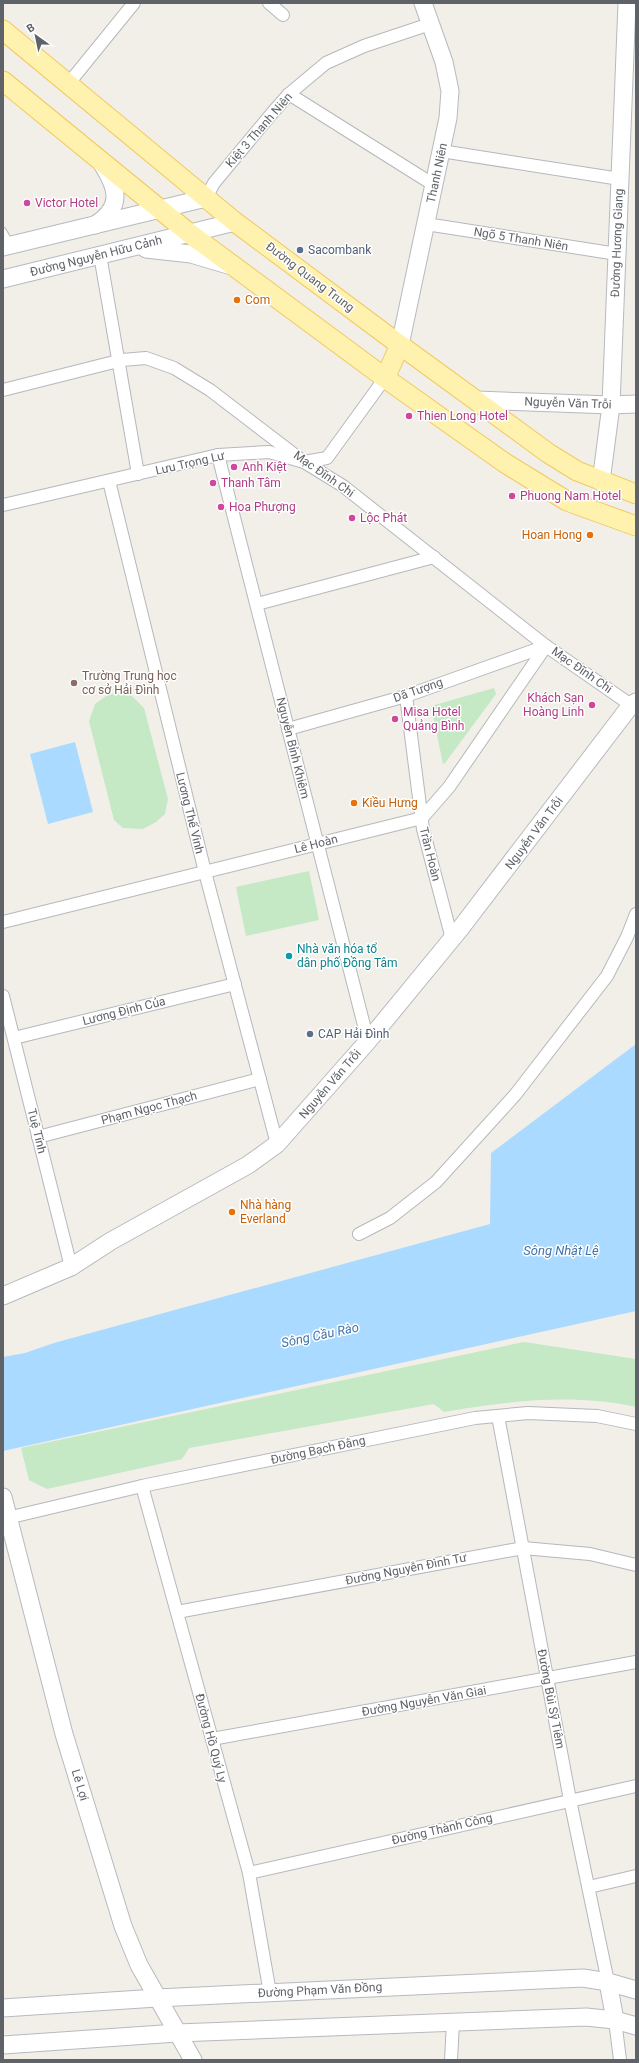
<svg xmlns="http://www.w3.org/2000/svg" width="639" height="2063" font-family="Roboto,sans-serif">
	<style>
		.green { fill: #c5e8c5 }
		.water { fill: #aadaff }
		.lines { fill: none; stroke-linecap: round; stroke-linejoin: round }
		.lane-casing { stroke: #b5b8bc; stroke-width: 8 }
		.street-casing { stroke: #b5b8bc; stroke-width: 14 }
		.secondary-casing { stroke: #b6babf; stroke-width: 19 }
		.primary-casing { stroke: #f2c960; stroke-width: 21 }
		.lane { stroke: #fff; stroke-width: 6 }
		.street { stroke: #fff; stroke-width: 12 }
		.secondary { stroke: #fff; stroke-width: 17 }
		.primary { stroke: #fff2af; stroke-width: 19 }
		.hotel-dot { fill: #d1479c; stroke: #fff; stroke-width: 1.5 }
		.service-dot { fill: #5c6f8a; stroke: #fff; stroke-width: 1.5 }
		.food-dot { fill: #e8710a; stroke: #fff; stroke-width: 1.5 }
		.education-dot { fill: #8d6e63; stroke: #fff; stroke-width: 1.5 }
		.culture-dot { fill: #0f9aa8; stroke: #fff; stroke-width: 1.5 }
		.labels { text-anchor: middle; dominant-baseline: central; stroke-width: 3; stroke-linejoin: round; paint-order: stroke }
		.street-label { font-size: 12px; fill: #5f6368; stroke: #fff }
		.hotel-label { font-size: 12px; fill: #b23c85; stroke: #fff; text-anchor: start }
		.service-label { font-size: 12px; fill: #4e5e75; stroke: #fff; text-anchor: start }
		.food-label { font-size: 12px; fill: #c56008; stroke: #fff; text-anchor: start }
		.education-label { font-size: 12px; fill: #785e54; stroke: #fff; text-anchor: start }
		.culture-label { font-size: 12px; fill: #0d838f; stroke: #fff; text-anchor: start }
		.water-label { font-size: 13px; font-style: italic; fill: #4174aa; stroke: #fff }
	</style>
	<rect width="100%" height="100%" fill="#f1efe8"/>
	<!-- green -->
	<g class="green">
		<polygon points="494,688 496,694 445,763 443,764 431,706"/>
		<polygon points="109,694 130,694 144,708 168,799 165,814 156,822 143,829 123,828 114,820 89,721 95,704"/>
		<polygon points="309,871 319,920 246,936 236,887"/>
		<path d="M524,1342L636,1359V1407C573,1393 507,1401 444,1412L434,1404L189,1448L182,1459L47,1489L29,1480L21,1448Z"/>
	</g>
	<!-- water -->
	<g class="water">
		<polygon points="75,742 93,812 48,824 30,754"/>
		<polygon points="636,1044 636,1311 3,1451 3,1357 25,1353 54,1343 490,1224 491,1153"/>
	</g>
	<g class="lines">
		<defs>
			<polyline id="lane" points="3,231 10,243"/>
			<g id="street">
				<polyline points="269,3 283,15"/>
				<polyline points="69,83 134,3"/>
				<polyline points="289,94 434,185"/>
				<polyline points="441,151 620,179"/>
				<polyline points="206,198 214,183 273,112 289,94 326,63 364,46 430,24"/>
				<polyline points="426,224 617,254"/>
				<polyline points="100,255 138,474"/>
				<polyline points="3,390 122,360 146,358 174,368 210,390 304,462 343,486 546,646 631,705"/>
				<polyline points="218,455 368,1041"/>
				<polyline points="109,481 205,872 277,1144"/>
				<polyline points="3,505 218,455 269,452 304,462 327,458 385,378"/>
				<polyline points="257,604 434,557"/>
				<polyline points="406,696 423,829 452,939"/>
				<polyline points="288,729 406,696 546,646"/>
				<polyline points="3,922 422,818 449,787 546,646"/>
				<polyline points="3,996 71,1267"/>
				<polyline points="14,1038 235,984"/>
				<polyline points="38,1137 260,1079"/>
				<polyline points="359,1234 390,1218 436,1182 515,1095 607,976 627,937 636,914"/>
				<polyline points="498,1416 570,1800 608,1982"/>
				<polyline points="142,1486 249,1873 270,1993"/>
				<polyline points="3,1519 142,1486 475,1418 528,1413 597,1416 636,1424"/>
				<polyline points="177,1612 523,1548 590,1554 636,1565"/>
				<polyline points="212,1739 636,1662"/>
				<polyline points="249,1873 636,1786"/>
				<polyline points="589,1887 636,1876"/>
				<polyline points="615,2020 620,2060"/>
				<polyline points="451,2060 453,2023"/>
			</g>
			<g id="secondary">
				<path d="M95,225C123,207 118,189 102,164"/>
				<polyline points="3,247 206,198"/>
				<polyline points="146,249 191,254 228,265"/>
				<polyline points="3,279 235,222"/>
				<polyline points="400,345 448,118 450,91 444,62 423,3"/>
				<polyline points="475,400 611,405 636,404"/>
				<polyline points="601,482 611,405 627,3"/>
				<polyline points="3,1296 71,1267 111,1241 248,1165 277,1144 368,1041 460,929 631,705 636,702"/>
				<polyline points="3,1497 64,1734 123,1926 139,1965 193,2060"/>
				<polyline points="608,1982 615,2020"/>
				<polyline points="3,2008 157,1998 583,1978 608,1982 636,1990"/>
				<polyline points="3,2045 177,2033 586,2017 615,2020 636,2026"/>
			</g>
			<g id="primary">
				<polyline points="3,30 235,222 400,345 548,453 577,471 636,494"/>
				<polyline points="3,81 189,233 385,378 505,463 567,501 636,526"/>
				<polyline points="385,378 400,345"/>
			</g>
		</defs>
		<!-- lane casing -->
		<use href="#lane" class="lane-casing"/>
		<!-- street casing -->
		<use href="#street" class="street-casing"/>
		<!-- secondary casing -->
		<use href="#secondary" class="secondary-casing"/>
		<!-- primary casing -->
		<use href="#primary" class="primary-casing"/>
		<!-- lane -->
		<use href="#lane" class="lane"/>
		<!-- street -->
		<use href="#street" class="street"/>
		<!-- secondary -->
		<use href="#secondary" class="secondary"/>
		<!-- primary -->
		<use href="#primary" class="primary"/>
	</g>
	<!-- markers -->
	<g class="hotel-dot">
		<circle cx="27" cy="203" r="4"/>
		<circle cx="409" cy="416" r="4"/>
		<circle cx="234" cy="467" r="4"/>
		<circle cx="213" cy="483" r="4"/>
		<circle cx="512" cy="496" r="4"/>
		<circle cx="221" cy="507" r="4"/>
		<circle cx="352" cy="518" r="4"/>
		<circle cx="592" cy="705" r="4"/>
		<circle cx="395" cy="719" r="4"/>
	</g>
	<g class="service-dot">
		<circle cx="300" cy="250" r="4"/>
		<circle cx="310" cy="1034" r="4"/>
	</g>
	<g class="food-dot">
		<circle cx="237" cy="300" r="4"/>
		<circle cx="590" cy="535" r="4"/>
		<circle cx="354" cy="803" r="4"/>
		<circle cx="232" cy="1212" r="4"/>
	</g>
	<circle class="education-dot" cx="74" cy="683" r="4"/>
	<circle class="culture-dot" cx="289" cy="956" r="4"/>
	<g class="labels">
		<!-- street labels -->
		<g class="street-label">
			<text transform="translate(259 130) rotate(-49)">Kiệt 3 Thanh Niên</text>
			<text transform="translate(437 173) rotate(-78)">Thanh Niên</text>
			<text transform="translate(521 239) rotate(9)">Ngõ 5 Thanh Niên</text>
			<text transform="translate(617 243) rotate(-88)">Đường Hương Giang</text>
			<text transform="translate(96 256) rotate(-14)">Đường Nguyễn Hữu Cảnh</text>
			<text transform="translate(310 277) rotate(37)">Đường Quang Trung</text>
			<text transform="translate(568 403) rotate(2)">Nguyễn Văn Trỗi</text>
			<text transform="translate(190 463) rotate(-13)">Lưu Trọng Lư</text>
			<text transform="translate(324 474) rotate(35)">Mạc Đĩnh Chi</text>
			<text transform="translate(582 670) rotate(35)">Mạc Đĩnh Chi</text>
			<text transform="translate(418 690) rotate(-19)">Dã Tượng</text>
			<text transform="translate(293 748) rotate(76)">Nguyễn Bỉnh Khiêm</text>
			<text transform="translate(190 813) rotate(76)">Lương Thế Vinh</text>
			<text transform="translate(534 833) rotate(-53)">Nguyễn Văn Trỗi</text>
			<text transform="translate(316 844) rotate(-14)">Lê Hoàn</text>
			<text transform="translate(430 854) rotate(76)">Trần Hoàn</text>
			<text transform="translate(124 1011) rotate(-14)">Lương Định Của</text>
			<text transform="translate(330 1084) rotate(-49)">Nguyễn Văn Trỗi</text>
			<text transform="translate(149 1108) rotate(-15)">Phạm Ngọc Thạch</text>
			<text transform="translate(37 1131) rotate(76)">Tuệ Tĩnh</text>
			<text transform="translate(318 1450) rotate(-12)">Đường Bạch Đằng</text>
			<text transform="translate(406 1569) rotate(-11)">Đường Nguyễn Đình Tư</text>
			<text transform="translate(551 1699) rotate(79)">Đường Bùi Sỹ Tiêm</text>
			<text transform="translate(424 1701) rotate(-10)">Đường Nguyễn Văn Giai</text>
			<text transform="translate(211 1738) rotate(75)">Đường Hồ Quý Ly</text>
			<text transform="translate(80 1785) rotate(73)">Lê Lợi</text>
			<text transform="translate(442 1829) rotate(-13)">Đường Thành Công</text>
			<text transform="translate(320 1990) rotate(-3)">Đường Phạm Văn Đồng</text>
		</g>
		<!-- hotel labels -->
		<g class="hotel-label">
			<text x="35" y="203">Victor Hotel</text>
			<text x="417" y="416">Thien Long Hotel</text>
			<text x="242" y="467">Anh Kiệt</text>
			<text x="221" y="483">Thanh Tâm</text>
			<text x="520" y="496">Phuong Nam Hotel</text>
			<text x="229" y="507">Hoa Phượng</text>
			<text x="360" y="518">Lộc Phát</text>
			<text x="584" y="698" text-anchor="end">Khách Sạn<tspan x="584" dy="14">Hoàng Linh</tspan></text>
			<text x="403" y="712">Misa Hotel<tspan x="403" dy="14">Quảng Bình</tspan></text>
		</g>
		<!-- service labels -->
		<g class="service-label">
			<text x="308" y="250">Sacombank</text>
			<text x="318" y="1034">CAP Hải Đình</text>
		</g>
		<!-- food labels -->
		<g class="food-label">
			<text x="245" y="300">Com</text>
			<text x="582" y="535" text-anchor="end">Hoan Hong</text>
			<text x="362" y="803">Kiều Hưng</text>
			<text x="240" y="1205">Nhà hàng<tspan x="240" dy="14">Everland</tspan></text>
		</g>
		<!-- education labels -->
		<g class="education-label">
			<text x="82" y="676">Trường Trung học<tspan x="82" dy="14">cơ sở Hải Đình</tspan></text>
		</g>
		<!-- culture labels -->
		<g class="culture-label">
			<text x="297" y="949">Nhà văn hóa tổ<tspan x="297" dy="14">dân phố Đồng Tâm</tspan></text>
		</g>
		<!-- water labels -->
		<g class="water-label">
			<text x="561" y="1250">Sông Nhật Lệ</text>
			<text transform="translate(320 1335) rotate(-12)">Sông Cầu Rào</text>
		</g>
	</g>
	<!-- border -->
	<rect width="639" height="2063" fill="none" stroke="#5f6368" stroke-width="8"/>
	<!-- north arrow -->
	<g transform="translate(36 36) rotate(327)" stroke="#ffffff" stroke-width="3" paint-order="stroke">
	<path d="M0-3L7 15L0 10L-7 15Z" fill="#5f6368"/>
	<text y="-6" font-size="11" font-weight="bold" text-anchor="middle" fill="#5f6368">B</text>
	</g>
</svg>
